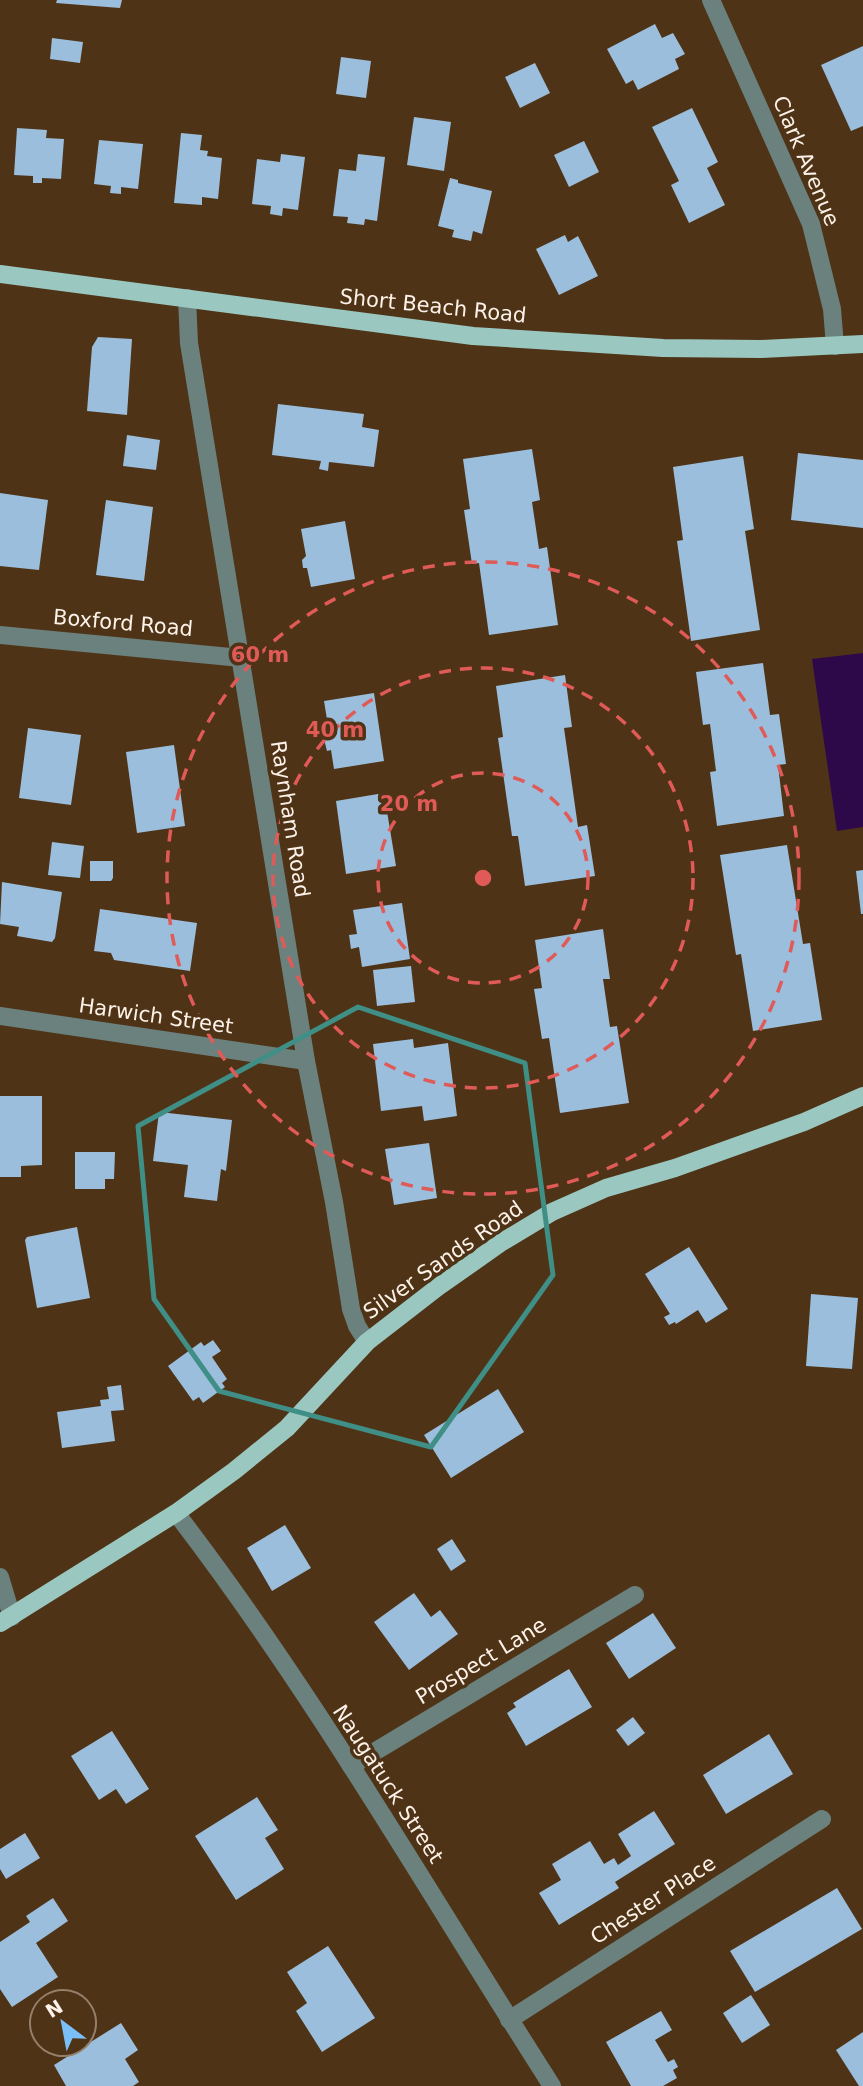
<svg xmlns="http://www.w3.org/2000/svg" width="863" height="2086" font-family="'DejaVu Sans',sans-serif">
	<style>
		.water { fill: #2d0949 }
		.building { fill: #9bbedc }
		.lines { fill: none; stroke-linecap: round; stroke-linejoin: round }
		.minor { stroke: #6b817e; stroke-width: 18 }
		.major { stroke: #9ac8c1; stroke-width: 18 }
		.marked { fill: none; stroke: #3f8f87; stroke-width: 5; stroke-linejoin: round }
		.ring { fill: none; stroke: #e05a58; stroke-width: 3.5; stroke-dasharray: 12 9 }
		.labels { text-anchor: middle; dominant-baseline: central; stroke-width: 7; stroke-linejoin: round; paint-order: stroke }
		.street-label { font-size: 21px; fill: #fdf2e9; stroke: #4e3316 }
		.centre { fill: #e05a58; stroke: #4e3316; stroke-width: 3.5 }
		.ring-label { font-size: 21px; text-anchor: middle; font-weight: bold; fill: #e05a58; stroke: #4e3316; stroke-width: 7; stroke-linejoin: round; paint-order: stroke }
	</style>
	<rect width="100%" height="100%" fill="#4e3316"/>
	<!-- water -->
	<polygon class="water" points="863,653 863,827 837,831 812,659"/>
	<!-- building -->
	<g class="building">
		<polygon points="57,0 122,0 120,8 56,3"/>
		<polygon points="655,24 662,38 673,33 685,54 675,59 679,69 638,90 633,80 626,84 607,49"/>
		<polygon points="52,38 83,42 80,63 50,59"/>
		<polygon points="863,46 863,126 851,131 821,65"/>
		<polygon points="341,57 371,61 366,98 336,94"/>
		<polygon points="535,63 550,93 520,108 505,77"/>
		<polygon points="692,108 718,162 707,168 725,205 689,223 671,185 679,181 652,127"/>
		<polygon points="414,117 451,122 444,171 407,165"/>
		<polygon points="17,128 47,130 46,138 64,139 61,179 42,178 42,183 33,183 33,176 14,175"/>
		<polygon points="181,133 202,135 200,150 208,151 207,156 222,158 218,199 202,197 202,205 174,203"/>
		<polygon points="99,140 143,144 138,189 121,187 121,194 110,193 111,186 94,184"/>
		<polygon points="584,141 599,172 569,187 554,155"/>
		<polygon points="281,154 305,157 298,210 283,208 282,216 270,214 271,206 252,204 257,159 280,162"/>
		<polygon points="358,154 385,157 377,221 365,219 364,225 347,223 348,217 333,216 339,169 356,171"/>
		<polygon points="450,178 458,180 458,183 492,191 482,234 473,231 471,241 452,237 454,230 438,226"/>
		<polygon points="565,235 568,242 578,236 598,276 559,295 536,249"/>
		<polygon points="98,337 132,339 127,415 87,411 92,347"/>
		<polygon points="278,404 364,414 362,427 379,430 374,467 329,462 328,471 319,469 321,461 272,455"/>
		<polygon points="127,435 160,440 156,470 123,466"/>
		<polygon points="532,449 540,500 532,502 539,549 547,547 558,625 489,635 479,563 472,564 464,510 470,509 463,459"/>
		<polygon points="798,453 863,460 863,528 791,520"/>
		<polygon points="743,456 754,529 745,531 760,630 691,641 677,541 683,540 673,467"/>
		<polygon points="0,493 48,500 39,570 0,566"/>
		<polygon points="106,500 153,507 144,581 96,575"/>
		<polygon points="345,521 355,579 311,587 307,568 303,568 302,560 306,556 301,529"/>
		<polygon points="763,663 770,715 779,714 786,764 778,765 784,816 717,826 710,772 716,771 710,724 703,725 696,672"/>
		<polygon points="565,675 572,727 564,728 578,827 587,825 595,876 525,886 518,836 512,836 498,738 503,737 496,686"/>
		<polygon points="374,693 384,761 334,769 331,750 327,751 324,739 330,738 324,701"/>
		<polygon points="28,728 81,735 71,805 19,798"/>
		<polygon points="174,745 185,826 137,833 126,752"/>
		<polygon points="384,793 396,866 346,874 336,801"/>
		<polygon points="52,842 84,846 80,878 48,875"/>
		<polygon points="787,845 803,944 810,943 822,1020 753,1031 741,954 736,955 720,855"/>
		<polygon points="90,861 113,861 113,878 111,881 90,881"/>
		<polygon points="863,870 863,914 861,914 856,871"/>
		<polygon points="2,882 62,892 55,938 52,942 17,936 19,927 0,924"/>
		<polygon points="402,903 410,959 362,967 359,947 351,949 349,935 357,934 353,910"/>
		<polygon points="100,909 197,923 190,971 114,960 111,953 94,951"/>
		<polygon points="603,929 610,979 603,979 610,1027 617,1026 629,1103 560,1113 549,1038 542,1039 534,989 542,988 535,940"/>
		<polygon points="411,966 415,1002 377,1006 373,970"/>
		<polygon points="413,1039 414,1048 448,1043 457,1116 424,1121 422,1106 381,1111 373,1044"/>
		<polygon points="0,1096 42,1096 42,1165 21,1166 21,1177 0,1177"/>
		<polygon points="159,1112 232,1120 226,1171 221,1169 217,1201 184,1197 188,1165 153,1161"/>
		<polygon points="429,1143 437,1198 394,1205 385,1149"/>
		<polygon points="75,1152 115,1152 114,1179 105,1179 105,1189 75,1189"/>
		<polygon points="77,1227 90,1298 37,1308 25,1240 27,1237"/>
		<polygon points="689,1247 728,1309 706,1323 698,1310 676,1324 675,1322 669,1325 664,1317 670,1314 645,1274"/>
		<polygon points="811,1294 858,1298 852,1369 806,1366"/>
		<polygon points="213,1340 221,1351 212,1357 227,1379 222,1383 225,1387 203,1403 199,1397 193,1401 168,1366 201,1342 204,1346"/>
		<polygon points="121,1385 124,1410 111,1411 115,1441 62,1448 57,1412 101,1406 100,1400 109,1399 107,1387"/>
		<polygon points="498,1389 524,1432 451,1478 424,1435"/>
		<polygon points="285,1525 311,1568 272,1591 247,1548"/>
		<polygon points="452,1539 466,1561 451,1571 437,1549"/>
		<polygon points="414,1593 431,1617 440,1610 458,1634 409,1670 374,1622"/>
		<polygon points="653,1613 676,1648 629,1679 606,1643"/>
		<polygon points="569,1669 592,1707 526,1746 507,1713 516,1707 513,1703"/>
		<polygon points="633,1717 645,1733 628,1746 616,1730"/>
		<polygon points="112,1731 149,1789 126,1804 116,1789 99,1800 71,1756"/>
		<polygon points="769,1734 793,1774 726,1814 703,1775"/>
		<polygon points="257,1797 278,1830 265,1838 284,1869 236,1900 195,1836"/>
		<polygon points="654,1811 675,1844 615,1882 619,1888 559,1925 539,1893 561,1880 552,1864 590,1841 604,1864 614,1858 618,1865 631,1856 618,1834"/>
		<polygon points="25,1833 40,1858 6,1879 0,1869 0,1849"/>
		<polygon points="837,1888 862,1929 755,1992 730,1951"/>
		<polygon points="53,1898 68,1921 36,1943 58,1977 12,2007 0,1989 0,1942 30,1922 26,1916"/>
		<polygon points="328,1946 375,2018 322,2052 296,2011 307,2003 287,1972"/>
		<polygon points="751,1995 770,2025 742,2043 723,2013"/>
		<polygon points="661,2011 672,2030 655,2040 668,2062 674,2059 678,2067 673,2070 677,2078 663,2086 631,2086 606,2042"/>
		<polygon points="121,2023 138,2050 125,2059 139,2082 133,2086 66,2086 54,2065"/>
		<polygon points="863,2032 863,2086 859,2086 836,2050"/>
	</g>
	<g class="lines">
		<!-- minor -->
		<g class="minor">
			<polyline points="711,0 811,224 832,309 835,346"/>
			<polyline points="187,298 189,343 306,1061 334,1202 351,1309 357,1326 367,1342"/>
			<polyline points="0,635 241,658"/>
			<polyline points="0,1016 306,1061"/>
			<path d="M176,1513C315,1694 429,1894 552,2086"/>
			<polyline points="0,1577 12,1617"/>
			<polyline points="351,1766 635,1595"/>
			<polyline points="509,2020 822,1819"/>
		</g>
		<!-- major -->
		<g class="major">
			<polyline points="0,274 473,336 663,348 761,349 863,344"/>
			<polyline points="0,1623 176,1513 234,1471 287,1428 367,1342 438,1287 502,1242 552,1212 606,1188 675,1168 804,1122 863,1096"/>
		</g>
	</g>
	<!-- marked area -->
	<path class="marked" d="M358,1007L525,1063L553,1275L431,1447L219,1391L154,1299L138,1126Z"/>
	<!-- distance rings -->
	<g class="ring">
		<circle cx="483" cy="878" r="105"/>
		<circle cx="483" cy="878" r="210"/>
		<circle cx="483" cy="878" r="316"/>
	</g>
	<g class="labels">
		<!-- street labels -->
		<g class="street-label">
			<text transform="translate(806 161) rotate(67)">Clark Avenue</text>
			<text transform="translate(433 306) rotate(6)">Short Beach Road</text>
			<text transform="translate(123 623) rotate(5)">Boxford Road</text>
			<text transform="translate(290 819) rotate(81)">Raynham Road</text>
			<text transform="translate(156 1016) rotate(8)">Harwich Street</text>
			<text transform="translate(443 1260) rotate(-35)">Silver Sands Road</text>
			<text transform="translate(481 1661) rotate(-31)">Prospect Lane</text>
			<text transform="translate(388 1784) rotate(57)">Naugatuck Street</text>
			<text transform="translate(653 1900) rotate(-33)">Chester Place</text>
		</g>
	</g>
	<circle cx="483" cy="878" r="10" class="centre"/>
	<g class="ring-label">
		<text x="260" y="662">60 m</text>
		<text x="335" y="737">40 m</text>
		<text x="409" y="811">20 m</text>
	</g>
	<!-- north arrow -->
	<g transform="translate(63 2023) rotate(328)"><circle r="33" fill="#4e3316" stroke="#947f6a" stroke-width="2"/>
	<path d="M0-5L12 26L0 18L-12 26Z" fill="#7abff8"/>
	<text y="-10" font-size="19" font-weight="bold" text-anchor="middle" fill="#fdf2e9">N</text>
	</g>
</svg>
